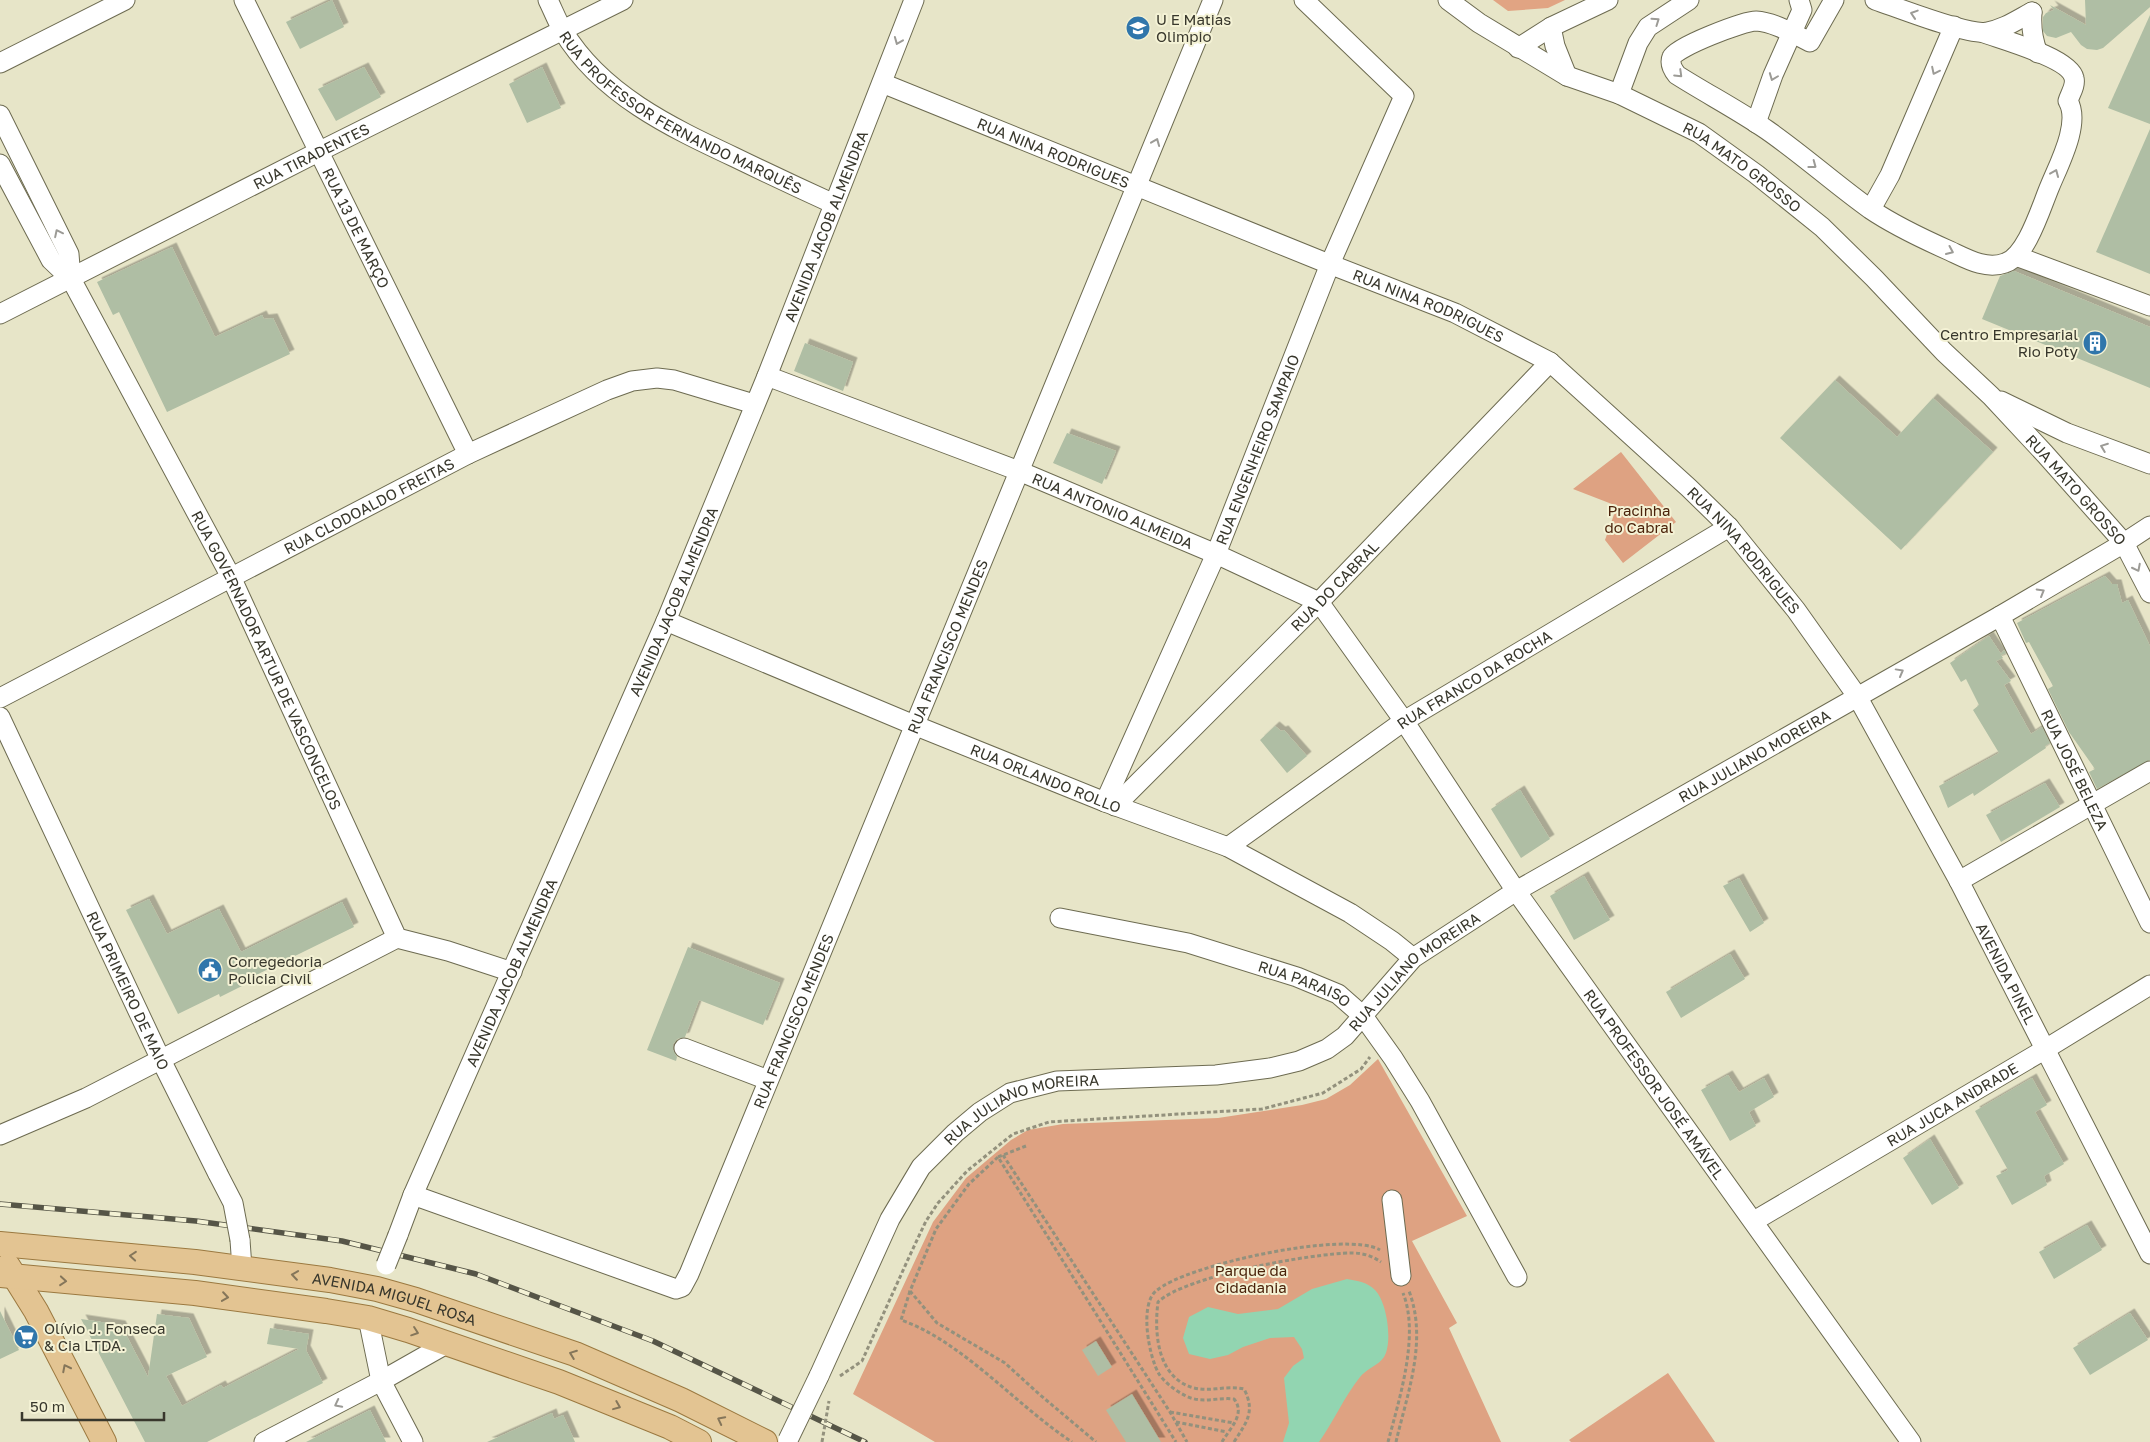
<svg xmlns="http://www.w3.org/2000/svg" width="2150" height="1442" font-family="'Golos Text',sans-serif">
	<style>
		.green { fill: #dea282 }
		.forest { fill: #e1a483 }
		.water { fill: #92d5b1 }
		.building { fill: #afbea4; filter: url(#shadow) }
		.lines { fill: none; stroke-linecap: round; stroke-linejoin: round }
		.minor-casing { stroke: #6d6b51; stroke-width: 21 }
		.major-casing { stroke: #9b7940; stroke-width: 26 }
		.path { stroke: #93917d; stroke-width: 3; stroke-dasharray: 4 2.5; stroke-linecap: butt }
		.minor { stroke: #fff; stroke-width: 19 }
		.major { stroke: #e3c492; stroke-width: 24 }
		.rail-casing { stroke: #565547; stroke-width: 5.5 }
		.rail { stroke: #f4f2d5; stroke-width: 4; stroke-dasharray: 11; stroke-linecap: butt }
		.minor-bridge-casing { stroke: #6d6b51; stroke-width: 21; stroke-linecap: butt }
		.path-bridge { stroke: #93917d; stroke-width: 3; stroke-dasharray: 4 2.5; stroke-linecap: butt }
		.minor-bridge { stroke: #fff; stroke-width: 19 }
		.oneway { stroke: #9c9b96 }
		.oneway2 { stroke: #85765a }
		.labels { text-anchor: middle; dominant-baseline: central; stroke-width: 4; stroke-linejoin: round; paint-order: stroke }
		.poi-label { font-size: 15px; fill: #38372c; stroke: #f4f2d5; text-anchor: start }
		.street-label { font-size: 15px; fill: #38372c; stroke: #f4f2d5 }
		.park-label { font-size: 15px; fill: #4a220a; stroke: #f4f2d5 }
	</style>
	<defs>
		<filter id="shadow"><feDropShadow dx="4.5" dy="-4.5" stdDeviation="0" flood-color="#0004"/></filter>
	</defs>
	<rect width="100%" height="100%" fill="#e7e5c8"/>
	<!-- green -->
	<g class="green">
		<polygon points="1621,452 1676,522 1623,563 1605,540 1617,506 1573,489"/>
		<polygon points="1378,1059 1467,1216 1412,1241 1457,1323 1449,1328 1501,1442 935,1442 853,1394 933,1222 966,1178 1011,1140 1028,1130 1063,1124 1218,1118 1302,1105 1326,1099 1350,1085"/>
		<polygon points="1668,1373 1715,1442 1571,1442 1569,1440"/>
	</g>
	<!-- forest -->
	<polygon class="forest" points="1493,0 1565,0 1548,8 1508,11"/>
	<!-- water -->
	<path class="water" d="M1347,1279C1358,1281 1367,1282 1375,1290C1387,1302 1393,1342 1384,1357C1379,1365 1366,1369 1360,1377C1344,1397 1334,1421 1319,1442H1283L1289,1423L1284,1378L1293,1366L1304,1358L1302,1349L1294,1337L1270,1338L1243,1347L1228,1355L1210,1359L1189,1354L1183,1338L1189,1317L1208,1307L1238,1314L1278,1309L1312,1289Z"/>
	<!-- building -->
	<g class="building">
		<polygon points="332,0 344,27 300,49 286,22"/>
		<polygon points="2085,0 2150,0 2150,7 2103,48 2097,50 2087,49 2081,45 2071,32 2056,38 2047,36 2043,31 2043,17 2046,13 2054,10 2050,5 2086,25"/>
		<polygon points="2150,15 2150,124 2108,108"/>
		<polygon points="364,67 381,97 336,121 318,89"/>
		<polygon points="542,67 561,108 527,123 509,84"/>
		<polygon points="2150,129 2150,274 2096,252"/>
		<polygon points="172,247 215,337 262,315 264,319 273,318 290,354 167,412 119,312 113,315 97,282"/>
		<polygon points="2014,271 2150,327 2150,388 1982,319 2000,276"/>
		<polygon points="805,343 853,362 843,391 794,371"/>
		<polygon points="1835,380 1897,437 1933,398 1993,452 1901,550 1780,438"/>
		<polygon points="1067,433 1116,451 1102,484 1053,463"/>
		<polygon points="2105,576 2112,584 2117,584 2122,603 2128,600 2150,646 2150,760 2097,789 2089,772 2095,769 2069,732 2048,689 2053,686 2029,642 2026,643 2017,623"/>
		<polygon points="1989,636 2001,654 2004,650 2006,653 2001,655 2003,658 1996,661 2011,681 2004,685 2031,734 2042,727 2050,743 2045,746 2046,748 1974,796 1973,793 1948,808 1939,786 1999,753 1973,710 1979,705 1966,679 1961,682 1950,663"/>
		<polygon points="1275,726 1281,731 1284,730 1307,756 1287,773 1260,740"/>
		<polygon points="2045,783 2060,807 2001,842 1986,815"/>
		<polygon points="1520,790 1550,839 1521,858 1491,809"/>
		<polygon points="1584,876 1610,920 1574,940 1550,896"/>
		<polygon points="1739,878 1764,923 1750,932 1723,886"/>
		<polygon points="149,899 167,934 219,909 241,952 342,902 354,927 248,979 250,982 220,997 219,994 178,1014 126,910"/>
		<polygon points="688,947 780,983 763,1025 699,1000 685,1037 677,1039 673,1044 673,1050 677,1057 676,1061 647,1050"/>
		<polygon points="1730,954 1745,979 1681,1018 1666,992"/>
		<polygon points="1728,1075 1739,1092 1764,1078 1774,1097 1749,1112 1756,1126 1730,1141 1701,1090"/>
		<polygon points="2032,1078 2047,1105 2035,1112 2064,1164 2044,1176 2047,1185 2012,1205 1996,1176 2008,1170 1975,1111"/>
		<polygon points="1930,1139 1959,1188 1932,1205 1903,1158"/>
		<polygon points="2087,1225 2102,1250 2054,1279 2039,1252"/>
		<polygon points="0,1311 19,1350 0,1359"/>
		<polygon points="2130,1313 2148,1340 2090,1375 2073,1348"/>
		<polygon points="157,1314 189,1318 207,1357 166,1376 182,1406 221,1385 223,1388 299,1349 267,1344 270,1328 309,1334 306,1350 323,1383 207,1442 145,1442 81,1319 121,1325 148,1377"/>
		<polygon points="1096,1341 1112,1367 1098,1376 1082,1350"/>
		<polygon points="1132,1394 1161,1442 1126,1442 1106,1410"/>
		<polygon points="370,1410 386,1442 306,1442"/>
		<polygon points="552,1413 554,1419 563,1415 575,1442 487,1442"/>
	</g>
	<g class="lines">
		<defs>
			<g id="minor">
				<path id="s1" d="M244,0L468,454"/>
				<path id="s2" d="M548,0C553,10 557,21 563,31C601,94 670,127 734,157C767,173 801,189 834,204"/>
				<path id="s3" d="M1448,0L1479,23L1567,76L1619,94L1699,133L1756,174L1822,227L1874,278L1944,352L1991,396L2045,454L2124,543L2150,593"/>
				<path d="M1834,0L1810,42C1794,34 1774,22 1756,21C1744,21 1676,47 1672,57C1669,64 1673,70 1677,75C1707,94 1738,110 1767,130C1803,155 1835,184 1870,209C1895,226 1923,239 1950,251C1967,259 1986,270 2005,263C2027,256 2041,207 2050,186C2059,164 2081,123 2068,101C2070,94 2076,86 2074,78C2070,58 2003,40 1984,33"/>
				<path d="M1875,0C1896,7 1969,36 1987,32C2004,29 2017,20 2032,12"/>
				<path d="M2032,12C2031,27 2032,39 2038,53"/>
				<polyline points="1551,27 1555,46 1567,76"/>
				<polyline points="1518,48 1551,27 1608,0"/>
				<polyline points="0,63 125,0"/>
				<path id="s4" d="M882,83L1324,262L1455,313L1550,362L1689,488L1729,527L1796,610L1857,696L1959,881L2150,1254"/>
				<polyline points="1619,94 1638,43 1648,27 1689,0"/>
				<polyline points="0,115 69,254 71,279"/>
				<polyline points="1756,123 1773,75 1802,10 1799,0"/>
				<path id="s5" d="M0,164L51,260L71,279L231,577L397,938L448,951L512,972"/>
				<polyline points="1871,209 1890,175 1954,26"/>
				<polyline points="2016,256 2150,306"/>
				<path id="s6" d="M0,314L318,152L623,0"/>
				<path id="s7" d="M767,376L1019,471L1216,554L1319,602L1404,721L1516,891L1911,1442"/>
				<polyline points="2001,401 2067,433 2150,464"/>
				<path id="s8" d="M2000,616L2150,923"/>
				<path id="s9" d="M666,621L914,725L1105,802L1228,847L1350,913L1392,941L1413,958"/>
				<path id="s10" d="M0,698L468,454L607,390L632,381L657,378L674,380L754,404"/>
				<path id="s11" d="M0,717L161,1060L218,1174"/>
				<path id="s12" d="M1105,802L1216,554L1330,264L1404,96L1304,0"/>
				<path id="s13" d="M1115,806L1319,602L1550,362"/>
				<path id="s14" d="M1228,847L1404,721L1729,527"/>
				<polyline points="1959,881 2150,771"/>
				<path id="s15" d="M1060,918L1188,943L1297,977L1338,994L1363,1016L1393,1058L1420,1101L1517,1277"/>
				<polyline points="684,1048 768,1080"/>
				<polyline points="0,1135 86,1098 397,938"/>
				<path id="s16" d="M413,1195L676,1289L682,1287L689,1274L1213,0"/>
				<polyline points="1392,1200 1401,1276"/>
				<path id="s17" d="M1754,1221L2044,1050L2150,985"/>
				<path id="s18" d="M398,1235L413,1195L666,621L767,376L914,0"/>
				<polyline points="240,1240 242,1268"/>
				<polyline points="368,1318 381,1381 413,1442"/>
				<path id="s19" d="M819,1376L890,1219L921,1167L955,1133L980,1112L1010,1093L1057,1081L1216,1075L1270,1068L1299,1061L1327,1049L1345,1036L1413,958L1516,891L2000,616L2124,543L2150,526"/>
				<polyline points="264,1442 381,1381 448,1343"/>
			</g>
			<g id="major">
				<path id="s20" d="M0,1244L195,1262L330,1280L377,1289L416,1300L575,1354L681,1400L765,1442"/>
				<polyline points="8,1266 36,1311 104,1442"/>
				<polyline points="0,1275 195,1293 326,1311 368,1318 408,1330 559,1382 670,1427 699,1442"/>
			</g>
		</defs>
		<!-- minor casing -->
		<use href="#minor" class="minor-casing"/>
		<!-- major casing -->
		<use href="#major" class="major-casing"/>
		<!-- path -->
		<g class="path">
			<polyline points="1026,1146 998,1157 1176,1442"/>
			<polyline points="1003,1155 1170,1412 1187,1442"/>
			<polyline points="998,1157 969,1184 936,1229 910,1291 937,1323 1005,1363 1039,1394 1096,1442"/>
			<path d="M910,1291L901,1320C962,1341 1017,1406 1072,1442"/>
			<polyline points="840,1376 862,1361 910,1255 926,1221 938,1203 967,1171 1013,1134 1049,1122 1262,1109 1323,1093 1361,1069 1370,1057"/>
			<polyline points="1170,1412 1234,1423"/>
			<polyline points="1176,1422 1227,1432"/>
			<path d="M1222,1442C1230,1428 1246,1414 1234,1399C1217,1397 1202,1404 1186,1396C1176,1391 1165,1383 1159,1374C1149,1357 1139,1305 1156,1291C1185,1265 1346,1230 1380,1250"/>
			<path d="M1234,1442C1246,1423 1256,1412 1244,1389C1227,1385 1211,1392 1194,1388C1157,1378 1154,1333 1158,1302C1185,1276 1313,1253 1352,1253C1364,1253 1372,1256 1381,1262"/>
			<path d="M1388,1442C1399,1400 1420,1335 1403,1293"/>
			<path d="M1396,1442C1407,1394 1428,1341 1409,1291"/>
		</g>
		<!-- minor -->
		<use href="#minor" class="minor"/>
		<!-- major -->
		<use href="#major" class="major"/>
		<defs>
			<polyline id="rail" points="0,1204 196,1221 342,1241 476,1274 653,1341 865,1442"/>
		</defs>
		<!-- rail casing -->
		<use href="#rail" class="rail-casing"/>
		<!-- rail -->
		<use href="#rail" class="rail"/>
		<defs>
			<g id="minor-bridge">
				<polyline points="218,1174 233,1203 240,1240"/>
				<polyline points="386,1265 398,1235"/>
				<polyline points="788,1440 819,1376"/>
			</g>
		</defs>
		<!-- minor-bridge casing -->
		<use href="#minor-bridge" class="minor-bridge-casing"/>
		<!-- path-bridge -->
		<polyline class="path-bridge" points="822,1442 829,1401"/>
		<!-- minor-bridge -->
		<use href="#minor-bridge" class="minor-bridge"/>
	</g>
	<!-- one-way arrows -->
	<defs><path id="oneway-chevron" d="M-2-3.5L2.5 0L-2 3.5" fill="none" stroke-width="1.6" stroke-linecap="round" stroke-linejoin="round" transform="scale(1.25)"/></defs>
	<g class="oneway">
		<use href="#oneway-chevron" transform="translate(1914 14) rotate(-162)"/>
		<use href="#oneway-chevron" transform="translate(1656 21) rotate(-35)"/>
		<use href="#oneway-chevron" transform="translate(898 41) rotate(112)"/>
		<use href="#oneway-chevron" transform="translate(1935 71) rotate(116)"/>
		<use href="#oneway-chevron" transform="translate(1679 74) rotate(44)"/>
		<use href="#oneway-chevron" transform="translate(1773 77) rotate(111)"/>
		<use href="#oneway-chevron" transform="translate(1156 142) rotate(-68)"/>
		<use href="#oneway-chevron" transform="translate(1813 165) rotate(37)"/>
		<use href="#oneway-chevron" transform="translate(2055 173) rotate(-67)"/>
		<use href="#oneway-chevron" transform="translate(58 233) rotate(-116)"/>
		<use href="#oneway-chevron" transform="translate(1950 251) rotate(24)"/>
		<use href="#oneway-chevron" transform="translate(2104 447) rotate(-159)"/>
		<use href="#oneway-chevron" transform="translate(2137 568) rotate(63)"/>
		<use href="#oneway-chevron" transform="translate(2041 592) rotate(-30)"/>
		<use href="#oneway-chevron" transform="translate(1900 672) rotate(-29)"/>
		<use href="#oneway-chevron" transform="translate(338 1404) rotate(153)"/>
	</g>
	<g class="oneway2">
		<use href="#oneway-chevron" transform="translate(133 1256) rotate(-175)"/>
		<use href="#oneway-chevron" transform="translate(295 1275) rotate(-172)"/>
		<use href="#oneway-chevron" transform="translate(63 1281) rotate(5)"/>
		<use href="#oneway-chevron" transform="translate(225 1297) rotate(8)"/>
		<use href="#oneway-chevron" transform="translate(415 1332) rotate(19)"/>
		<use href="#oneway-chevron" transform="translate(573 1354) rotate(-159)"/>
		<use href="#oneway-chevron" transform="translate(66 1368) rotate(-117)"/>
		<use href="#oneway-chevron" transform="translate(617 1406) rotate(22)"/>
		<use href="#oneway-chevron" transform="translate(721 1420) rotate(-153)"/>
	</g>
	<!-- icons -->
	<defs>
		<symbol id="school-disc" viewBox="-11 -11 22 22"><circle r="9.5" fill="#3076ab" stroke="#f4f2d5"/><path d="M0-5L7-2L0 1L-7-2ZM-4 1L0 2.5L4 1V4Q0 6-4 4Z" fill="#fff"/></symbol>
		<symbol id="building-disc" viewBox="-11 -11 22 22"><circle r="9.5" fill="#3076ab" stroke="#f4f2d5"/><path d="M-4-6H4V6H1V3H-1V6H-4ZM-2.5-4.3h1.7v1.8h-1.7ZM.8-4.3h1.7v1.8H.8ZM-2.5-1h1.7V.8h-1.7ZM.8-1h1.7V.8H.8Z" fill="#fff"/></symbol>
		<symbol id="civic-disc" viewBox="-11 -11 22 22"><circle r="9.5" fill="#3076ab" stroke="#f4f2d5"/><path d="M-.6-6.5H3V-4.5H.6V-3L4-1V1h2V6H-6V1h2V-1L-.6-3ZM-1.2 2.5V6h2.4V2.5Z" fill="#fff"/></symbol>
		<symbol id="supermarket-disc" viewBox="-11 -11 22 22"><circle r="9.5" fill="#3076ab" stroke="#f4f2d5"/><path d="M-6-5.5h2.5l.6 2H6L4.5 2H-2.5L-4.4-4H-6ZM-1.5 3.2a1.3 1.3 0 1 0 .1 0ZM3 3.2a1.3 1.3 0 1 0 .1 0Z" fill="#fff"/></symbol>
	</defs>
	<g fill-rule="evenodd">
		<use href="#school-disc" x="1124" y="14" width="28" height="28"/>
		<use href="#building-disc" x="2081" y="329" width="28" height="28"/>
		<use href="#civic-disc" x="196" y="956" width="28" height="28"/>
		<use href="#supermarket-disc" x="12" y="1323" width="28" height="28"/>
	</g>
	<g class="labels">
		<!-- poi labels -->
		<g class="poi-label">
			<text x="1156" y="19">U E Matias<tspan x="1156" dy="17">Olimpio</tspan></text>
			<text x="2078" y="334" text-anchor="end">Centro Empresarial<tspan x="2078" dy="17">Rio Poty</tspan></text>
			<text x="228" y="961">Corregedoria<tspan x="228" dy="17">Policia Civil</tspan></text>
			<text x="44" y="1328">Olívio J. Fonseca<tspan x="44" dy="17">&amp; Cia LTDA.</tspan></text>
		</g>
		<!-- street labels -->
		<g class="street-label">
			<text stroke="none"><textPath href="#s2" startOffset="180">RUA PROFESSOR FERNANDO MARQUÊS</textPath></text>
			<text stroke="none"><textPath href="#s4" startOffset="185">RUA NINA RODRIGUES</textPath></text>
			<text stroke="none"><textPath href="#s6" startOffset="349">RUA TIRADENTES</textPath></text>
			<text stroke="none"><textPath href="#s3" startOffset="340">RUA MATO GROSSO</textPath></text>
			<text stroke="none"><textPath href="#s18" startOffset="1096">AVENIDA JACOB ALMENDRA</textPath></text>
			<text stroke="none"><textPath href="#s1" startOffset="254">RUA 13 DE MARÇO</textPath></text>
			<text stroke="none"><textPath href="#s4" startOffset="590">RUA NINA RODRIGUES</textPath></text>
			<text stroke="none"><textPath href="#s12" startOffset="384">RUA ENGENHEIRO SAMPAIO</textPath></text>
			<text stroke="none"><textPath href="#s3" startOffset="806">RUA MATO GROSSO</textPath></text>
			<text stroke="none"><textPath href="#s10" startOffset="416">RUA CLODOALDO FREITAS</textPath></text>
			<text stroke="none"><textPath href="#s7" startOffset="371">RUA ANTONIO ALMEIDA</textPath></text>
			<text stroke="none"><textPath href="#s4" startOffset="995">RUA NINA RODRIGUES</textPath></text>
			<text stroke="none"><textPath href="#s13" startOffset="311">RUA DO CABRAL</textPath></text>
			<text stroke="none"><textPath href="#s18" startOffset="691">AVENIDA JACOB ALMENDRA</textPath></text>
			<text stroke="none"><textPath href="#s16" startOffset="979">RUA FRANCISCO MENDES</textPath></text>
			<text stroke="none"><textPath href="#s5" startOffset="565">RUA GOVERNADOR ARTUR DE VASCONCELOS</textPath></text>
			<text stroke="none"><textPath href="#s14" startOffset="298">RUA FRANCO DA ROCHA</textPath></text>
			<text stroke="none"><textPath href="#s19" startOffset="1194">RUA JULIANO MOREIRA</textPath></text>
			<text stroke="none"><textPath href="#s8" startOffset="171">RUA JOSÉ BELEZA</textPath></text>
			<text stroke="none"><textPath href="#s9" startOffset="411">RUA ORLANDO ROLLO</textPath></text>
			<text stroke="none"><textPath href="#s18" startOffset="286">AVENIDA JACOB ALMENDRA</textPath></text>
			<text stroke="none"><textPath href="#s19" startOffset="789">RUA JULIANO MOREIRA</textPath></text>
			<text stroke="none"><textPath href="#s4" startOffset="1495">AVENIDA PINEL</textPath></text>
			<text stroke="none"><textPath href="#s15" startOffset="254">RUA PARAISO</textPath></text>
			<text stroke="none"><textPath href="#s11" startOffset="302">RUA PRIMEIRO DE MAIO</textPath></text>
			<text stroke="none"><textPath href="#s16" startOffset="574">RUA FRANCISCO MENDES</textPath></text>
			<text stroke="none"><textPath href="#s7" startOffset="1184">RUA PROFESSOR JOSÉ AMÁVEL</textPath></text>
			<text stroke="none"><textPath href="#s17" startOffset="230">RUA JUCA ANDRADE</textPath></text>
			<text stroke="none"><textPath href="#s19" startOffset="354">RUA JULIANO MOREIRA</textPath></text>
			<text stroke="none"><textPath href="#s20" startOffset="399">AVENIDA MIGUEL ROSA</textPath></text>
		</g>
		<!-- park labels -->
		<g class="park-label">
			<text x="1639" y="510">Pracinha<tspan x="1639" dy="17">do Cabral</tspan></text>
			<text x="1251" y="1270">Parque da<tspan x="1251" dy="17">Cidadania</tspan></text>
		</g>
	</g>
	<!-- scale -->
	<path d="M22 1412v8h142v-8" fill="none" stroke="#38372c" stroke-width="2.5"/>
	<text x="30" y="1412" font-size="15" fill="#38372c" stroke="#f4f2d5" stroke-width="4" paint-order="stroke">50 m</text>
</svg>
